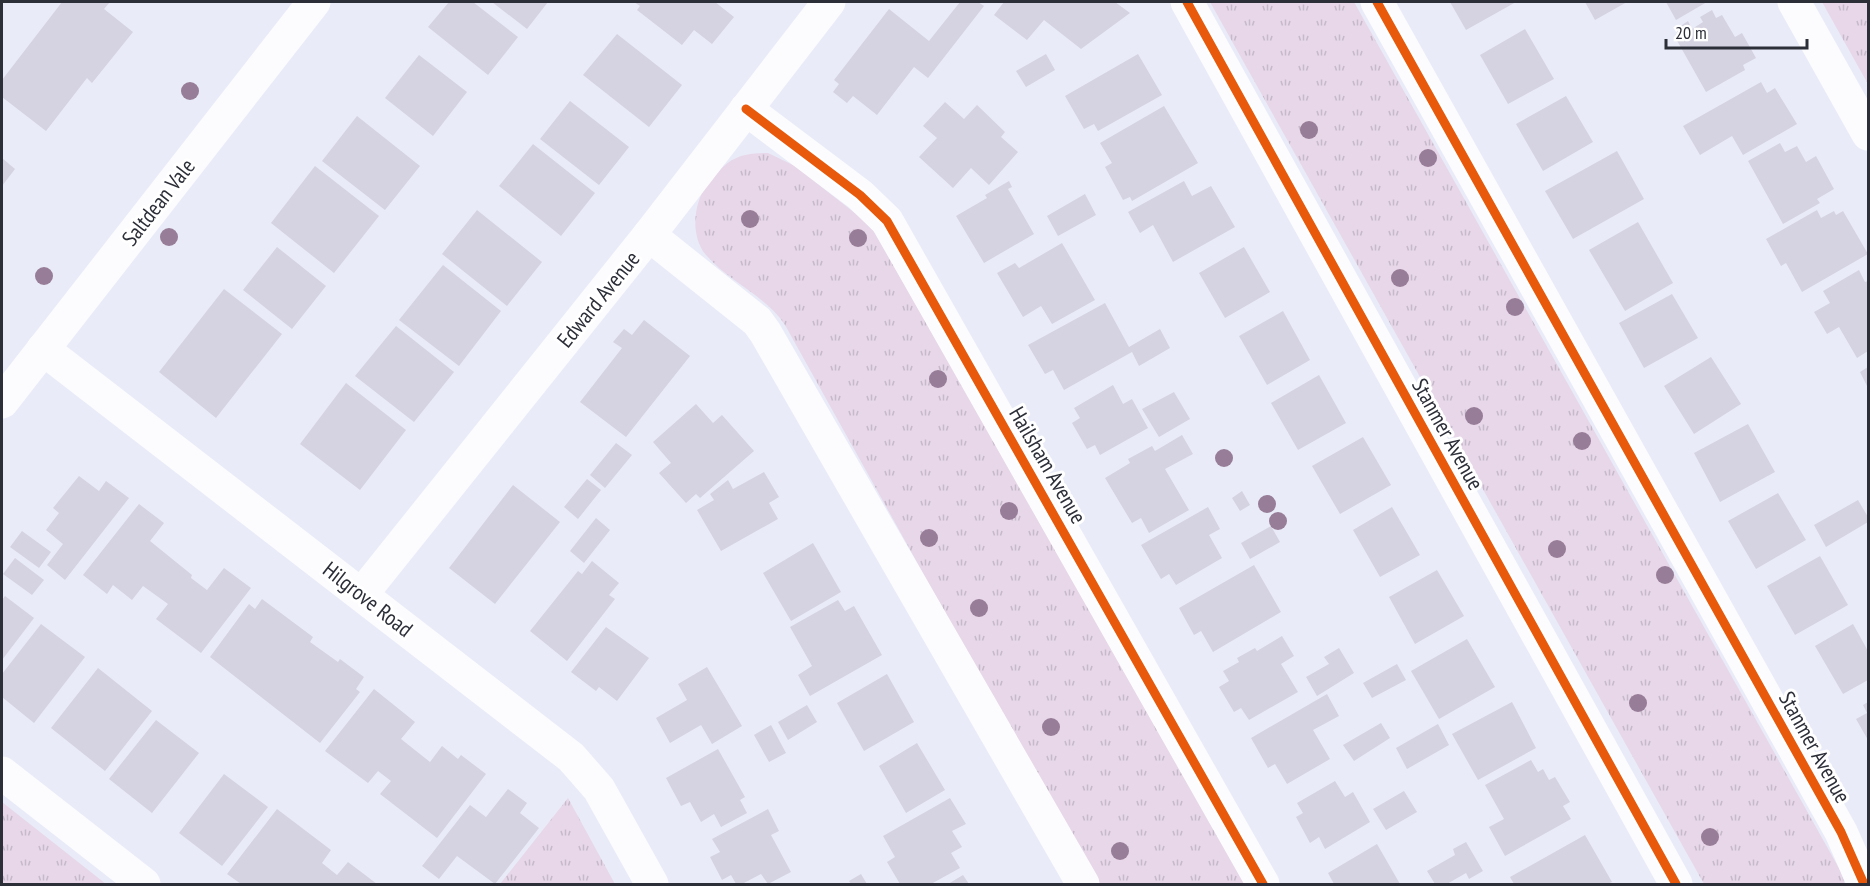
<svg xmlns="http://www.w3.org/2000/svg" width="1870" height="886" font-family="'PT Sans Narrow',sans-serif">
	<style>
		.grass { fill: url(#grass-tufts) }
		.building { fill: #d5d3e1 }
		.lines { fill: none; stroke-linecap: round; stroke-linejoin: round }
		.minor { stroke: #fcfcfe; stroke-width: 33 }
		.cycleway-casing { stroke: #fff; stroke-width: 13 }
		.cycleway { stroke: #e8590c; stroke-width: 9 }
		.tree { fill: #977d98 }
		.labels { text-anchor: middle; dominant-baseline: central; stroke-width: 6; stroke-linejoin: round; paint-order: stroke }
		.street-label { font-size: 22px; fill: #2c2e38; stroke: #fff }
	</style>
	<defs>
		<pattern id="grass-tufts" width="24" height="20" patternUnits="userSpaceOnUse" patternTransform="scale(1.5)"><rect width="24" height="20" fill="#e7d7e9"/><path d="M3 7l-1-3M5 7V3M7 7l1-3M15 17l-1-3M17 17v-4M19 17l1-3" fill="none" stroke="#c6b9c9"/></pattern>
	</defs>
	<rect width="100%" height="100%" fill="#e9ecf8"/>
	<!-- grass -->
	<g class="grass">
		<polygon points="1210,2 1354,2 1840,870 1845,884 1704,884"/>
		<polygon points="1822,2 1868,2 1868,84"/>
		<path d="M768,153L795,166L870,225L1103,629L1246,884H1096L785,325C765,295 729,282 706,255C689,235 694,200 709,182C728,159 738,153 768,153Z"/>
		<polygon points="568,798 615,884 500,884"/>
		<polygon points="2,802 106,884 2,884"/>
	</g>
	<!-- building -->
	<g class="building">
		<polygon points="62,2 110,2 104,9 133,32 92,83 87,78 46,131 2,97 2,80"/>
		<polygon points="449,2 473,2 518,37 488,75 428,27"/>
		<polygon points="492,2 548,2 527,29"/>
		<polygon points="634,2 715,2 734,17 712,44 694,30 682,45 637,10 640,6"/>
		<polygon points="960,2 978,2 984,6 928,78 914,67 877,115 853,96 847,103 833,92 839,84 834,80 889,9 929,41"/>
		<polygon points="1004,2 1115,2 1130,13 1081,49 1044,20 1027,40 994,15"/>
		<polygon points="1450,2 1516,2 1466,30"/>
		<polygon points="1585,2 1627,2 1595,20"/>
		<polygon points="1666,2 1707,2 1676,20"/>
		<polygon points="1712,10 1716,18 1722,15 1735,37 1742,33 1756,58 1743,65 1745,70 1706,92 1675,37 1679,35 1676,29 1688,21 1692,29 1703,22 1700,17"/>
		<polygon points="1525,29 1554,79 1508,104 1480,55"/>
		<polygon points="617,34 682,85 649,127 583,75"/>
		<polygon points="1046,54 1055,70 1026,87 1016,71"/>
		<polygon points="1138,54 1162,95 1098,131 1094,124 1084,129 1065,96"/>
		<polygon points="419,55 467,92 433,136 385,98"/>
		<polygon points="1761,82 1767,93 1775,88 1797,124 1743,155 1732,136 1700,155 1683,126"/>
		<polygon points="1566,96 1593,142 1543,171 1516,124"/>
		<polygon points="570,101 629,147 599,185 540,139"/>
		<polygon points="945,102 964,119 977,105 1005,132 1001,137 1018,152 989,185 971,168 953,188 919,157 937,138 923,126"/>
		<polygon points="1164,106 1198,163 1132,201 1130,197 1123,200 1105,167 1112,163 1100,143"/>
		<polygon points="357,116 420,166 385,210 322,161"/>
		<polygon points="1780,143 1785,152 1797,146 1806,162 1816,156 1834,189 1817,199 1820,203 1783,224 1748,161"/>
		<polygon points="533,144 595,193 561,236 499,186"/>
		<polygon points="1617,151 1644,199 1573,239 1545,191"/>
		<polygon points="2,158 15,169 2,186"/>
		<polygon points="315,166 379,216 334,273 271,223"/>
		<polygon points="1009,181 1012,187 1008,189 1034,234 984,263 956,216 987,198 985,195"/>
		<polygon points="1184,181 1192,196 1211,186 1235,227 1173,262 1153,225 1140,233 1128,212"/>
		<polygon points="1085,194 1096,215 1058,236 1047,216"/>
		<polygon points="477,210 542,262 507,306 442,254"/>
		<polygon points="1817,210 1821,218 1834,211 1836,215 1843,211 1868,254 1802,292 1786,263 1781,266 1766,239"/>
		<polygon points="1638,222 1673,283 1625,311 1589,250"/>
		<polygon points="1062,243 1095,300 1052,324 1041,306 1023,317 997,273 1015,263 1019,268"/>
		<polygon points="277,247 326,286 292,329 243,290"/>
		<polygon points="1244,247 1270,292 1225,318 1199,273"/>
		<polygon points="443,265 501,311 459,366 399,320"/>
		<polygon points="1859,270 1865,282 1868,281 1868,351 1857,358 1839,327 1827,334 1814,312 1830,303 1823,291"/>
		<polygon points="224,289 282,334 216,418 159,372"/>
		<polygon points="1672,294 1698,338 1644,368 1619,323"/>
		<polygon points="1105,303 1129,347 1160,329 1170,348 1139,366 1132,352 1064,390 1053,370 1045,374 1028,345"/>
		<polygon points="1283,311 1310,360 1267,385 1239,336"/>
		<polygon points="644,320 690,356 626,437 580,402 622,348 613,342 624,329 632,335"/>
		<polygon points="396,326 454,372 414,422 355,376"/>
		<polygon points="1711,357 1741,404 1694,434 1664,386"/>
		<polygon points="1868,367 1868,388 1860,372"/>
		<polygon points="1319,375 1346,423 1298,450 1271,403"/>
		<polygon points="346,383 406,430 360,490 300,444"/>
		<polygon points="1113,385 1123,404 1132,399 1148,428 1100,455 1095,445 1087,449 1072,423 1080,418 1074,408"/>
		<polygon points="1174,392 1190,419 1159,437 1142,409"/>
		<polygon points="696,404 713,423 722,415 754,451 700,498 696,494 686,503 659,473 671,463 653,442"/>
		<polygon points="1748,424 1775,472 1720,502 1694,453"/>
		<polygon points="1182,435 1193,454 1165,469 1189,510 1149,533 1141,518 1132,523 1105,478 1130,463 1128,459 1152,446 1155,451"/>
		<polygon points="1363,437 1391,485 1340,514 1312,466"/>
		<polygon points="616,443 632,455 605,488 590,475"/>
		<polygon points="764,472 779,497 769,503 778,519 721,551 697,510 714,500 710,494 728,480 733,489"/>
		<polygon points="79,476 99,491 106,481 129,498 65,580 47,565 63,544 46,530 59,513 53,508"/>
		<polygon points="587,479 601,490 578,519 564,507"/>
		<polygon points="513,485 560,522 495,604 449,568"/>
		<polygon points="1242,491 1250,505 1240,511 1232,498"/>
		<polygon points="1778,493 1806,540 1756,569 1728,521"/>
		<polygon points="1858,500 1868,517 1868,522 1826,547 1814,525"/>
		<polygon points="139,504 164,523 150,541 192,575 191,578 207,590 224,568 251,588 201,653 156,619 168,604 143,586 132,600 113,585 107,594 83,575"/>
		<polygon points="1208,507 1220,529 1209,535 1222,558 1176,585 1169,574 1161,579 1141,545"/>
		<polygon points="1392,507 1420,555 1380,577 1353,530"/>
		<polygon points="596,518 610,530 584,563 570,551"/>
		<polygon points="1271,526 1280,542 1250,559 1241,543"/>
		<polygon points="22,531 51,552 39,568 10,547"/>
		<polygon points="813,543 841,592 791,621 763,573"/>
		<polygon points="1820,556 1848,605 1795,635 1767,586"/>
		<polygon points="15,558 44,580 32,595 3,574"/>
		<polygon points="592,561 619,583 609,595 615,599 567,661 530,631 578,571 582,574"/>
		<polygon points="1254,565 1281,612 1213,652 1201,631 1194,635 1179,608"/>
		<polygon points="1437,570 1464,616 1415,644 1389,597"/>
		<polygon points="5,596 34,618 2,660 2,600"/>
		<polygon points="262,599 313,637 310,642 338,662 340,659 364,677 356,689 360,692 320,743 210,657 249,604 255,609"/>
		<polygon points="838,600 845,611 854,606 882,655 810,696 798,675 812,666 790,627"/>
		<polygon points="41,624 85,657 34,723 2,697 2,674"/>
		<polygon points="1853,624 1868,651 1868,680 1843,694 1815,646"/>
		<polygon points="606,627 649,658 617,701 599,687 596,691 571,672"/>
		<polygon points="1282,636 1294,656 1281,664 1298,692 1249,720 1241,708 1234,712 1219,687 1229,681 1223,671 1239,662 1237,658 1255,648 1257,651"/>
		<polygon points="1467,639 1495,687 1439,719 1411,671"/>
		<polygon points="1339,648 1354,673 1317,696 1306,677 1329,664 1324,657"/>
		<polygon points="1397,664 1406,680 1372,698 1363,683"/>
		<polygon points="707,667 742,726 712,744 701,725 670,743 656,718 687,700 678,684"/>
		<polygon points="98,668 152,711 105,771 51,728"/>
		<polygon points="887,674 914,722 864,751 837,703"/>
		<polygon points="374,689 415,722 401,739 430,762 442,746 458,759 461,755 486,774 437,838 380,794 391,781 378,771 368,783 325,751"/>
		<polygon points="1327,694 1339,716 1313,730 1330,759 1287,784 1275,764 1268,768 1251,738"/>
		<polygon points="1512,702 1536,748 1478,780 1452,734"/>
		<polygon points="1868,702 1868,740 1856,719 1867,713 1863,705"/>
		<polygon points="807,705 817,722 788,740 778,722"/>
		<polygon points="156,720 199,753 152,813 109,779"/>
		<polygon points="1381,723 1390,738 1354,761 1343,745"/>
		<polygon points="1438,724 1449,745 1407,769 1396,748"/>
		<polygon points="771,725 786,753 769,762 754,735"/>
		<polygon points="917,743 945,790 906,813 879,766"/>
		<polygon points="718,749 745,797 740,800 747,813 721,827 714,814 701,822 690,802 681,806 666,778"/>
		<polygon points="1531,760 1538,772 1543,769 1549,780 1555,777 1570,802 1563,806 1571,819 1505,856 1489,827 1504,819 1485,785"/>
		<polygon points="224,774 268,807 222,866 179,833"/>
		<polygon points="1335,781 1345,797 1353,792 1370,822 1325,849 1319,837 1310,843 1296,817 1303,813 1297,803"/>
		<polygon points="508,789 527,803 520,813 539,828 495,884 457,856 439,879 422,866 470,805 486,817"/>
		<polygon points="1404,791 1417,812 1386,830 1373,809"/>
		<polygon points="950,798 966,824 952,831 962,847 951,853 960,868 931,884 900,884 887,862 895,857 883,836"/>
		<polygon points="277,809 331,850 322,863 337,875 348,862 377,884 241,884 227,874"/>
		<polygon points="768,809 779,831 771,835 791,872 768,884 761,874 742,884 736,884 731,875 722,880 710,857 720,852 712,839"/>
		<polygon points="1585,835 1612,882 1607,884 1514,884 1510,877"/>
		<polygon points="1466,842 1483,871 1469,879 1466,873 1447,884 1435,884 1427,871 1455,855 1453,849"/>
		<polygon points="1377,844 1400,884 1334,884 1328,873"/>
		<polygon points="861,874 867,884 851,884 849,881"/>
		<polygon points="963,875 969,884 948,884"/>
	</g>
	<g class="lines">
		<!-- minor -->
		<g class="minor">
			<polyline points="1187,2 1676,884"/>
			<polyline points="1377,2 1841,832 1864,884"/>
			<polyline points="1794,2 1868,134"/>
			<polyline points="746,109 860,195 887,221 1263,884"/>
			<polyline points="649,235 757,321 765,332 1083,884"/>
			<polyline points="43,349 571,757 599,789 652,884"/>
			<polyline points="2,402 314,2"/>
			<polyline points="362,594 649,235 829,2"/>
			<polyline points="2,773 144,884"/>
		</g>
		<defs>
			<g id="cycleway">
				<polyline points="1187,2 1676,884"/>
				<polyline points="1377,2 1841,832 1864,884"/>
				<polyline points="746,109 860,195 887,221 1263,884"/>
			</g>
		</defs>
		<!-- cycleway casing -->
		<use href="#cycleway" class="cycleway-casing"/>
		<!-- cycleway -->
		<use href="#cycleway" class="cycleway"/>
	</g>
	<!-- trees -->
	<g class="tree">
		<circle cx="190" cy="91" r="9"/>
		<circle cx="1309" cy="130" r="9"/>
		<circle cx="1428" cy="158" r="9"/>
		<circle cx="750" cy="219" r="9"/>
		<circle cx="169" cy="237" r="9"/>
		<circle cx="858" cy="238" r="9"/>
		<circle cx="44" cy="276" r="9"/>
		<circle cx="1400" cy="278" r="9"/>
		<circle cx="1515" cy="307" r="9"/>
		<circle cx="938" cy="379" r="9"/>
		<circle cx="1474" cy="416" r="9"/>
		<circle cx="1582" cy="441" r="9"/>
		<circle cx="1224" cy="458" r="9"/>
		<circle cx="1267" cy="504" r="9"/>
		<circle cx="1009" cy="511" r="9"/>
		<circle cx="1278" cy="521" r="9"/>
		<circle cx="929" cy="538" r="9"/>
		<circle cx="1557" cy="549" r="9"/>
		<circle cx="1665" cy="575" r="9"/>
		<circle cx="979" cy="608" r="9"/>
		<circle cx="1638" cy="703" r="9"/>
		<circle cx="1051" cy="727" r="9"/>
		<circle cx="1710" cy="837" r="9"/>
		<circle cx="1120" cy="851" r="9"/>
	</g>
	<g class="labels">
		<!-- street labels -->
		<g class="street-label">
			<text transform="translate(158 202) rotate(-52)">Saltdean Vale</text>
			<text transform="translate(598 299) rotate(-51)">Edward Avenue</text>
			<text transform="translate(1448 434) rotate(61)">Stanmer Avenue</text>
			<text transform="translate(1048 465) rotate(60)">Hailsham Avenue</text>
			<text transform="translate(368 599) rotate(38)">Hilgrove Road</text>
			<text transform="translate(1815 747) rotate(61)">Stanmer Avenue</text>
		</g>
	</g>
	<!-- border -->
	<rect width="1870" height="886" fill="none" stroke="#2c2e38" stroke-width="6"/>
	<!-- scale -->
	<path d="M1666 39v9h141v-9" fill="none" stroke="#2c2e38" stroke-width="3"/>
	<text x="1675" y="39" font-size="18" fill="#2c2e38" stroke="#ffffff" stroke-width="4.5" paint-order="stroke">20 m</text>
</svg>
